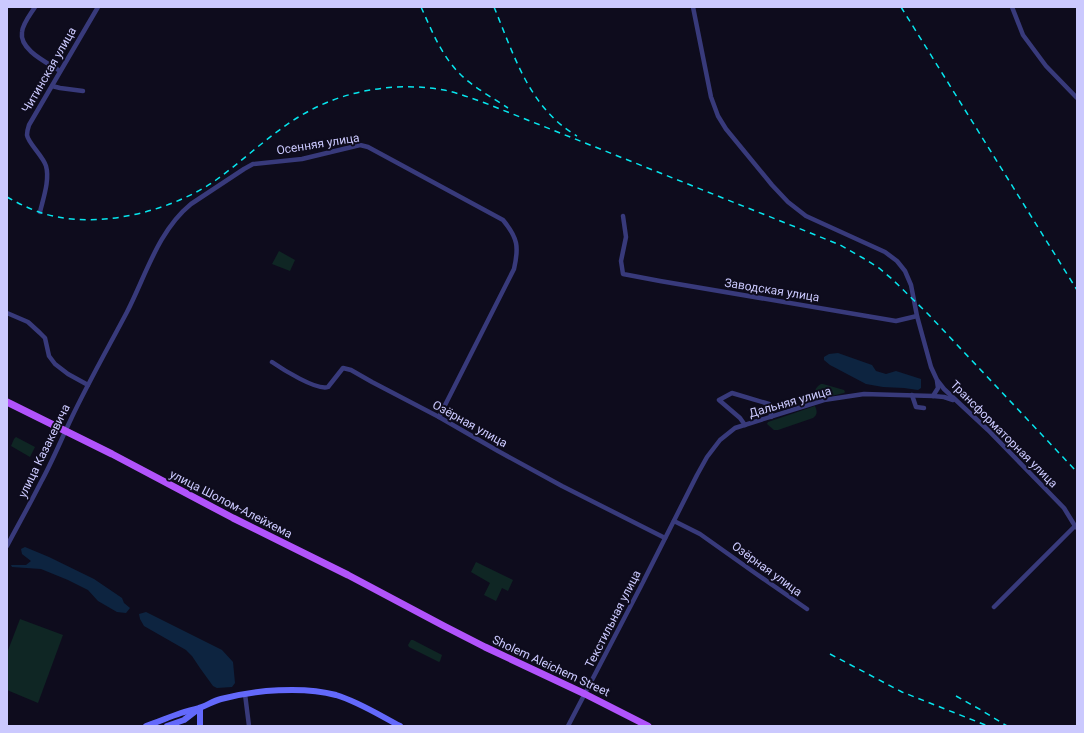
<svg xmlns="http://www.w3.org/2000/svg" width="1084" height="733" font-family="Roboto,sans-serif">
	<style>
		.green { fill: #0f2624 }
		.water { fill: #0d2440 }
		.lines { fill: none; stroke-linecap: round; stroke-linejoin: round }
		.street { stroke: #383a7b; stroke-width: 4.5 }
		.secondary { stroke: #6369fb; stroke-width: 6 }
		.primary { stroke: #b153fb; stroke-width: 7 }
		.rail { stroke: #06e5ed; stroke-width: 1.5; stroke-dasharray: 6 5; stroke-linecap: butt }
		.labels { text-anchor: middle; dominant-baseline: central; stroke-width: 4; stroke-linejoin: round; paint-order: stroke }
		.street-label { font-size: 12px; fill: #cbc9fe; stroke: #0e0c1d }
	</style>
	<rect width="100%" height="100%" fill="#0e0c1d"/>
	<!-- green -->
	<g class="green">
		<polygon points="279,251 295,260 290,271 272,264"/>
		<path d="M821,384H823L844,390L845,392L844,393L815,400L813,399C813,394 816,386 821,384Z"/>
		<path d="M815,406C817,411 818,414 813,418L778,430H774L767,424L768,422Z"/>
		<polygon points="16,437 35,447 30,457 11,446 14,439"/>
		<polygon points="476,562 513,580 508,591 502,588 496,601 484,595 490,583 471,572"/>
		<polygon points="20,619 63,635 38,703 7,690 7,653"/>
		<polygon points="411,640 413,640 442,655 440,661 439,662 409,647 408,645"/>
	</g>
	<!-- water -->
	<g class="water">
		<polygon points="838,353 872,365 876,371 886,374 896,371 921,379 921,388 918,390 904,388 883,387 866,384 830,365 824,360 824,357 829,354"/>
		<polygon points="25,547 49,557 94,579 122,598 124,603 130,608 126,613 117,612 98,601 88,590 68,580 41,569 12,567 11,565 26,565 31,561 22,554 21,549"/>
		<polygon points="146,612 222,650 233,662 235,683 232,687 217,688 213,686 200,668 192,656 186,650 144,626 140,619 139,614"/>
	</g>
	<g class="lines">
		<!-- street -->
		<g class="street">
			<path d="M35,7C30,15 23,23 22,32C19,50 48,63 60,71"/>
			<polyline points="693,7 711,97 718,116 726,129 772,185 788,202 806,216 885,252 897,261 905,271 911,285 917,316 931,367 937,380 944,389 988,430 1064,508 1075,526 1077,528"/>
			<polyline points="1012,7 1023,35 1046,66 1077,98"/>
			<polyline points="52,86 60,88 83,91"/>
			<path d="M40,212C43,199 50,180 46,166C43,156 28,143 27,135C27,132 28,128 29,125L98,7"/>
			<polyline points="623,216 626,237 621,261 623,274 660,281 896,321 917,316"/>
			<polyline points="7,313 28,322 40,333 45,338 49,356 55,364 68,374 88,385"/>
			<path d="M272,362C282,369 317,391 328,387L343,368L351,370L372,382L439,417L498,451L562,486L665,538"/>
			<polyline points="912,395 916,407 924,408"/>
			<polyline points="933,396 938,388 937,381"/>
			<polyline points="745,425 740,418 719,400 732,393 769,404 771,407 771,417"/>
			<polyline points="674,521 700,534 755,573 807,609"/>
			<path d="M7,546C18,525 30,504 41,482C52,462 61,440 71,419C88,383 108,348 127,312C146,275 158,231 191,204L244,169L253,164L302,159L360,145L368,147L503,220C518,238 519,247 514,269L439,417"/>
			<polyline points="994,607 1075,526"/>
			<polyline points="245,694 249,726"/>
			<polyline points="568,726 641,586 697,475 707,457 720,440 735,428 824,400 864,394 933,396 944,397 953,400"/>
		</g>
		<!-- secondary -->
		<g class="secondary">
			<path d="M146,726C158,722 169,717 181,713C187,711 193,710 199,708C206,706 213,701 221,699C254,690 303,686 336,695C359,702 379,715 400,726"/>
			<polyline points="167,726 184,720 197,710"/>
			<polyline points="200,726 200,708"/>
		</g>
		<!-- primary -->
		<polyline class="primary" points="7,402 112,454 233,518 348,575 444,626 485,647 585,694 648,726"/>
		<!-- rail -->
		<g class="rail">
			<path d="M421,7C432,31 441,55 460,74C473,87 493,98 508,108"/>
			<path d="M494,7C514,55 529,108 577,136"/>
			<polyline points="901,7 1077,290"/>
			<path d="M7,197C23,206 40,214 58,217C108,227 175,209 216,180C248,157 276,128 311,110C350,89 400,82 444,90C458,93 471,98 485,103L808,232L840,245L863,258L879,268L892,279L928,314L1077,472"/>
			<polyline points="830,654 902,692 988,726"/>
			<polyline points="956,696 981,710 1007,726"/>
		</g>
	</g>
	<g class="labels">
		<!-- street labels -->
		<g class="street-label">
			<text transform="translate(49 70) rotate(-60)">Читинская улица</text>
			<text transform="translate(318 144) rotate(-9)">Осенняя улица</text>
			<text transform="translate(772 290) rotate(9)">Заводская улица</text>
			<text transform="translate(790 402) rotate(-16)">Дальняя улица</text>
			<text transform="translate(470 424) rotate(29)">Озёрная улица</text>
			<text transform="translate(1004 434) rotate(45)">Трансформаторная улица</text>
			<text transform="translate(44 451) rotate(-64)">улица Казакевича</text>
			<text transform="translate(231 504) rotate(27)">улица Шолом-Алейхема</text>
			<text transform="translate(767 569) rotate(36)">Озёрная улица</text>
			<text transform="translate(613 619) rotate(-63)">Текстильная улица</text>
			<text transform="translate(551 666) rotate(25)">Sholem Aleichem Street</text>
		</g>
	</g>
	<!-- border -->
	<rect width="1084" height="733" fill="none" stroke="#cbc9fe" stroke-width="16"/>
</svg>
